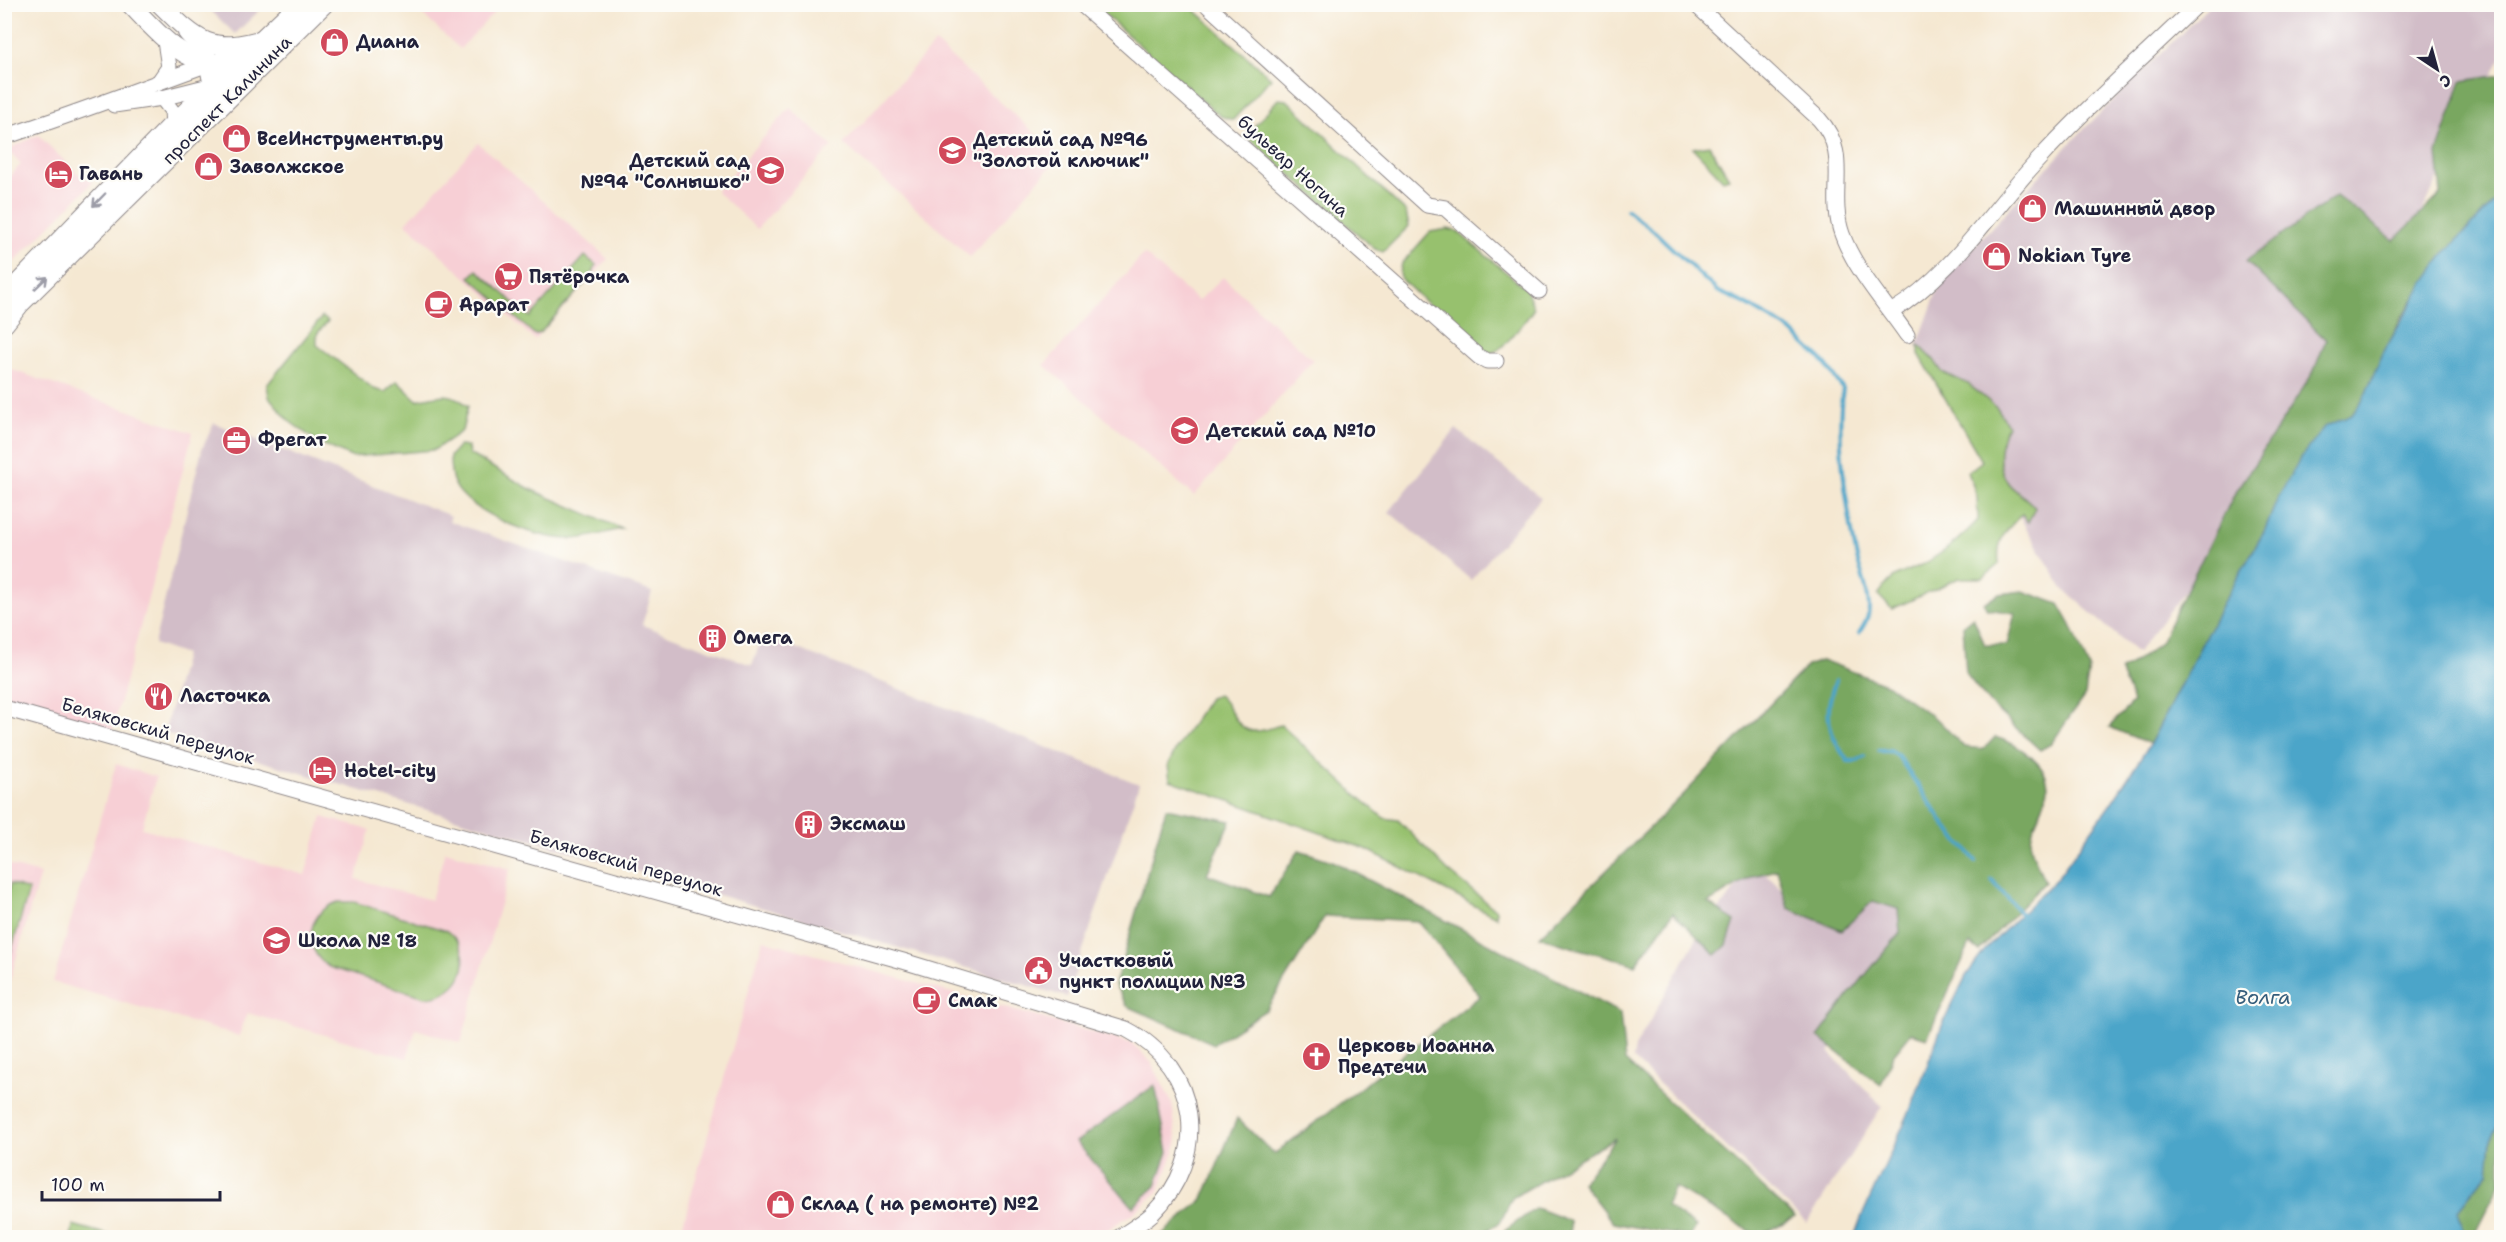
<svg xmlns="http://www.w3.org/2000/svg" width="2506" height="1242" font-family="'Shantell Sans',sans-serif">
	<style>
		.built { fill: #f7cfd5 }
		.industrial { fill: #d2bdc8 }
		.green { fill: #97c16e; stroke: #5c7254; stroke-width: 1.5 }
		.forest { fill: #79a761; stroke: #4e644e; stroke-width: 1.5 }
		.water { fill: #4ca5c9; stroke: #376482; stroke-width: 1.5 }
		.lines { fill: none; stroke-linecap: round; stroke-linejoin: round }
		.stream { stroke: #4ca5c9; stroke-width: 4 }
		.tertiary-casing { stroke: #8c8586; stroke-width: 17 }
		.secondary-casing { stroke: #8c8586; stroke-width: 20 }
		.primary-casing { stroke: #8c8586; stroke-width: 22 }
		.tertiary { stroke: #fff; stroke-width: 15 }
		.secondary { stroke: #fff; stroke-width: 18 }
		.primary { stroke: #fff; stroke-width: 20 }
		.oneway { stroke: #9c9ca7 }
		.labels { text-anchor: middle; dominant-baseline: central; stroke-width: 4.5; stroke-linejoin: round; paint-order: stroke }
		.poi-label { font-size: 18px; font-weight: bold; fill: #22223b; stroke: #fdfcf7; text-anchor: start }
		.street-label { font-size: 18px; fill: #22223b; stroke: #fdfcf7 }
		.water-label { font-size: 20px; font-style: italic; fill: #355d7b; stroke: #fdfcf7 }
	</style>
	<rect width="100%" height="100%" fill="#fdfcf7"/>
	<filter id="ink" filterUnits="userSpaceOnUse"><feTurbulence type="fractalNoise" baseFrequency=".0167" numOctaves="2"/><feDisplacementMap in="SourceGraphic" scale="12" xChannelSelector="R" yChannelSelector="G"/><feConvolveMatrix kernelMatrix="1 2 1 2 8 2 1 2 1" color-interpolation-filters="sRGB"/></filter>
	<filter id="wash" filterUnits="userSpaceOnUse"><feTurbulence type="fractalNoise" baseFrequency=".008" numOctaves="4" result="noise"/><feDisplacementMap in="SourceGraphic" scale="24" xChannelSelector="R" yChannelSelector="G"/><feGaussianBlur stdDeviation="1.35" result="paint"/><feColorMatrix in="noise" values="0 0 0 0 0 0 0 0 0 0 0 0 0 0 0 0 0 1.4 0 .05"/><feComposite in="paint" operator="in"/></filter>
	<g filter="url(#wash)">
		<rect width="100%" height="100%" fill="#f5e8d2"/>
		<!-- built -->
		<g class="built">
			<polygon points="412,5 501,5 460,49"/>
			<polygon points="935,43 1060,156 970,257 844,144"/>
			<polygon points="790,108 832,146 757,229 716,191"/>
			<polygon points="38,135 77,173 93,182 14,262 5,253 5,182 21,164 7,150"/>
			<polygon points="478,143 608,259 535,340 406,223"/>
			<polygon points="1144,254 1198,301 1223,277 1313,360 1194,496 1044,365"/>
			<polygon points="4,367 193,433 110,738 5,708"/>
			<polygon points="116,764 156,777 142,828 305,875 322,817 370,830 356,879 431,900 445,851 510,869 461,1043 416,1029 407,1058 247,1013 239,1036 53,982"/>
			<polygon points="4,864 40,874 6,994 4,993"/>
			<polygon points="763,940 1131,1043 1152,1063 1172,1103 1177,1144 1159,1191 1132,1214 1096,1237 679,1238"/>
		</g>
		<!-- industrial -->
		<g class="industrial">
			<polygon points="205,5 265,5 235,34"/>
			<polygon points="2210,5 2501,5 2501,57 2416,223 2206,564 2137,653 2063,589 1917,346 1941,281 2082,131"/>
			<polygon points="214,423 451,516 449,521 652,592 642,625 752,665 763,635 1139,784 1067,997 164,733 185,655 154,644 202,449"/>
			<polygon points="1456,429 1541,498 1471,580 1389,512"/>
			<polygon points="1755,864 1794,901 1947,890 1829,1052 1882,1106 1807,1223 1633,1059 1635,1047 1698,936"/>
		</g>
		<!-- green -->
		<g class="green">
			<polygon points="1094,5 1189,5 1271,78 1233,120 1220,116"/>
			<polygon points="1278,99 1287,100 1406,212 1409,226 1383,252 1375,249 1246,136"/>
			<polygon points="1709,145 1729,178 1723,180 1693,148"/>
			<path d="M1448,229L1458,232L1526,289L1534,308C1528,318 1506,346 1496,351C1490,355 1483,352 1477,351L1401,279L1400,273L1402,263L1430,232Z"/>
			<polygon points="585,256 596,265 593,274 540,333 535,335 470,277 477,270 530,317"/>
			<path d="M322,317L328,321L317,334V345L374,389L385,392L397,381L417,400C440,395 449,390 468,406L462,431L434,450L351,457L318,442L289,421L269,397L267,385Z"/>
			<path d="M1919,345L1934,360L1942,372L1968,384L1998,409L2008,425C1999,444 1995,463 2008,483C2015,492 2028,498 2035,508L2028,522L2022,514C2005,531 1996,540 1999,564L1983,578H1959L1892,609L1878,595C1895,571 1900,576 1923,564C1944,553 1962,537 1978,520L1977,497L1968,472L1982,461L1919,354Z"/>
			<path d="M459,446L468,447L469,454L532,490L622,529C606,532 588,539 572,539C541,541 467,513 454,483C450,475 450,464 450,456Z"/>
			<path d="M1218,695C1232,705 1234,729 1253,731C1261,732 1273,727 1281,725L1359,797L1384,818L1398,820L1448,871L1496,910V917L1366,849L1170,780L1168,765L1176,749L1209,698Z"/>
			<polygon points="10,884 29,890 5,972 5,904"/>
			<path d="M338,902H354L447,931C478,954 464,996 425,997L329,967C301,949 307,912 338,902Z"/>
			<polygon points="73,1225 113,1236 113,1237 71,1237"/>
		</g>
		<!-- forest -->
		<g class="forest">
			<polygon points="2501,75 2501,195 2445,253 2401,318 2363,400 2352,415 2324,427 2278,498 2264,532 2224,601 2150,744 2109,727 2133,702 2120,670 2134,663 2160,643 2233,497 2313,373 2326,340 2246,261 2336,196 2394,240 2441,194 2437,153 2462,81"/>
			<polygon points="2023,591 2059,604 2071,625 2089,668 2085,695 2051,744 2040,750 1990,704 1966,674 1963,625 1973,617 1985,645 2007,645 2015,613 1987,609 1984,603 1999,594"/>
			<path d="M1822,660L1888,685L1940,722L1964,747L1984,749L1995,737C2017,743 2054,767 2047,794C2043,812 2029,827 2031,847C2033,858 2041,872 2045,882L1979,951L1970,944L1927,1038L1911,1033L1893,1055L1881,1085L1818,1037L1849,995L1900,933L1898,909L1873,901L1842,930L1788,908L1777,870L1753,876L1708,903L1735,921L1727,945L1716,955L1673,913L1635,965C1603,953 1571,950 1540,936L1684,794L1807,666Z"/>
			<polygon points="1166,808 1231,821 1207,874 1269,897 1299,850 1335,862 1620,1013 1625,1061 1795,1217 1758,1236 1674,1187 1666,1206 1696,1227 1690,1237 1613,1223 1582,1183 1615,1138 1512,1198 1500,1223 1476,1237 1159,1237 1203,1199 1237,1118 1274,1154 1480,996 1418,921 1325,916 1266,1010 1214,1044 1127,1006 1115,985"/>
			<polygon points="1155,1085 1168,1152 1156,1186 1133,1207 1076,1142"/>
			<polygon points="2501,1118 2501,1182 2473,1237 2460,1237 2463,1228 2458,1210 2488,1172 2491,1139"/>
			<polygon points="1536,1208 1570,1221 1571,1237 1496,1237"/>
		</g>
		<!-- water -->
		<polygon class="water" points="2501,195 2502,1118 2491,1139 2488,1172 2458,1210 2463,1228 2460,1237 1854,1237 1861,1218 1911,1108 1943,1023 1966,976 1984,951 2057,878 2110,805 2150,744 2224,601 2264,532 2278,498 2301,457 2324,427 2352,415 2363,400 2383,353 2422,286 2445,253"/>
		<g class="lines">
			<!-- stream -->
			<g class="stream">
				<path d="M1627,210L1655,232L1717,291L1744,303L1790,330L1825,363L1843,389C1835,436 1847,506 1856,554C1860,571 1869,591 1869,608C1869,618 1864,625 1859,633"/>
				<path d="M1836,680C1823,712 1827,733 1848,761H1856L1865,757"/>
				<polyline points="1879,751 1890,751 1898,756 1947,828 1976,861"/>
				<polyline points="1992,880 2023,916"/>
			</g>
		</g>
	</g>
	<g filter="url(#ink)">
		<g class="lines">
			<defs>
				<g id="tertiary">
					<polyline points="1081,4 1479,357 1487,361 1496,361"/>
					<polyline points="1206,4 1427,205 1445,208 1539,291"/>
					<path d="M1695,4L1819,119C1852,155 1827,192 1842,234C1855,270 1885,303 1907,335"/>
					<polyline points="160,80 169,67 165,41"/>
					<polyline points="162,98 172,111 173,125"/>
					<polyline points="114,105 162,98 217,84"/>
					<path d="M4,137C87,110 168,78 250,49"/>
					<path d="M1891,312C1952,275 1992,209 2040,158C2089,104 2146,55 2198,4"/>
					<path d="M4,708L903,961L1126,1029C1200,1067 1211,1156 1152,1214C1142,1223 1130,1230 1118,1238"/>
				</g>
				<g id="secondary">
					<path d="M130,4C157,32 180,61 220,66"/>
					<path d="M160,4C198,42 211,55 266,38"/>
				</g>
				<g id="primary">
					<path d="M188,32C206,50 215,72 213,97"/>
					<polyline points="4,299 170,128 300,4"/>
					<polyline points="4,323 19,304 323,4"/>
				</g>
			</defs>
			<!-- tertiary casing -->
			<use href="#tertiary" class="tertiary-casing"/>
			<!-- secondary casing -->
			<use href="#secondary" class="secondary-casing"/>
			<!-- primary casing -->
			<use href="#primary" class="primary-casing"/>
			<!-- tertiary -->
			<use href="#tertiary" class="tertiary"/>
			<!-- secondary -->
			<use href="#secondary" class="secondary"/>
			<!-- primary -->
			<use href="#primary" class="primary"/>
		</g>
		<!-- one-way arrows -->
		<defs><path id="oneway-shaft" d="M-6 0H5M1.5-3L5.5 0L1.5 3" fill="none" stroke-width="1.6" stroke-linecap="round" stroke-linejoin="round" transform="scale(1.5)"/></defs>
		<g class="oneway">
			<use href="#oneway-shaft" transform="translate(99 200) rotate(134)"/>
			<use href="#oneway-shaft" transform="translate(41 283) rotate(-44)"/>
		</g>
	</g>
	<!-- icons -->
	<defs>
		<symbol id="shop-disc" viewBox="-11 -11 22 22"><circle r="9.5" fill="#d1495b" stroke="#fdfcf7"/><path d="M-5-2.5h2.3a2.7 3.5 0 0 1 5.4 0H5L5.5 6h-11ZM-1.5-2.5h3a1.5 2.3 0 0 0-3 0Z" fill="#fff"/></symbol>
		<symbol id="school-disc" viewBox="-11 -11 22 22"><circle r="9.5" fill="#d1495b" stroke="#fdfcf7"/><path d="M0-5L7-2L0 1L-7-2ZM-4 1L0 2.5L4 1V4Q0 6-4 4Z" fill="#fff"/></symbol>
		<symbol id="hotel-disc" viewBox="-11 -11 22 22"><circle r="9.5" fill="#d1495b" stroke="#fdfcf7"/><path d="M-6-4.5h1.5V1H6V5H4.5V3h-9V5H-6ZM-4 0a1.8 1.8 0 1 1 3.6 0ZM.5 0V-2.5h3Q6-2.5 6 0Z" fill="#fff"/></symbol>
		<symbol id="supermarket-disc" viewBox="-11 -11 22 22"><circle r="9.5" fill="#d1495b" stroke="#fdfcf7"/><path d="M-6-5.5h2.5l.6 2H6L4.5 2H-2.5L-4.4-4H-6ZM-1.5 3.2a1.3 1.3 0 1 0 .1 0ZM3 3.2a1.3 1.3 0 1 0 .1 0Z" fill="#fff"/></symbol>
		<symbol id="cafe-disc" viewBox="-11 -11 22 22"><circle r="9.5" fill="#d1495b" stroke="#fdfcf7"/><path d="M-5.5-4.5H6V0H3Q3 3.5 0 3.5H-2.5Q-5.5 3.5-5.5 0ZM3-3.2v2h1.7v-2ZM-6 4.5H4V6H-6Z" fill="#fff"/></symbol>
		<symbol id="office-disc" viewBox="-11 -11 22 22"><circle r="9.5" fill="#d1495b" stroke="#fdfcf7"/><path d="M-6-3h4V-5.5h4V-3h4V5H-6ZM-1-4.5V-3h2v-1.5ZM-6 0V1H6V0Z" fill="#fff"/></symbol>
		<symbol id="building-disc" viewBox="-11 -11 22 22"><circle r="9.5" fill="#d1495b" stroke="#fdfcf7"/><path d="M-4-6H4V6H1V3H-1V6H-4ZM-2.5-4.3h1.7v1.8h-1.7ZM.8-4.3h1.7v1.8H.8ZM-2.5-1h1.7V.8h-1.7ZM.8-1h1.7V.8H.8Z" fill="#fff"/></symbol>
		<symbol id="restaurant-disc" viewBox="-11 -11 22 22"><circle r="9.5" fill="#d1495b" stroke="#fdfcf7"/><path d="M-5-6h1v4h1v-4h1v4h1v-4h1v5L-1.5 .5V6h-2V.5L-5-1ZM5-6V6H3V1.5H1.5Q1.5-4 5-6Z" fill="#fff"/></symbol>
		<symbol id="civic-disc" viewBox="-11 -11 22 22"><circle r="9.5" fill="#d1495b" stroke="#fdfcf7"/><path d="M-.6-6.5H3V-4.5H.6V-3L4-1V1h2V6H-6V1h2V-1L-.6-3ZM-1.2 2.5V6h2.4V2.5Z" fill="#fff"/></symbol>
		<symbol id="church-disc" viewBox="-11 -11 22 22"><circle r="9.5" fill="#d1495b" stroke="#fdfcf7"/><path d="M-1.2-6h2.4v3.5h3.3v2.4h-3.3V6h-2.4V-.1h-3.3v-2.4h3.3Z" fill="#fff"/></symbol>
	</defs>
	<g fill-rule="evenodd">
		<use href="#shop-disc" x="318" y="26" width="33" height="33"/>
		<use href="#shop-disc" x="220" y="122" width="33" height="33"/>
		<use href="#school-disc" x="936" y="134" width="33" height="33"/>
		<use href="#shop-disc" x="192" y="150" width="33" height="33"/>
		<use href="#school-disc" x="754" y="154" width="33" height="33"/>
		<use href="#hotel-disc" x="42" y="158" width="33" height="33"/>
		<use href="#shop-disc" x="2016" y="192" width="33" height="33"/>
		<use href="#shop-disc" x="1980" y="240" width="33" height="33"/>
		<use href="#supermarket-disc" x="492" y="260" width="33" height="33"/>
		<use href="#cafe-disc" x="422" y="288" width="33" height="33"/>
		<use href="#school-disc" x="1168" y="414" width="33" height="33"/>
		<use href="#office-disc" x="220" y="424" width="33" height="33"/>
		<use href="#building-disc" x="696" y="622" width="33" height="33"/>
		<use href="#restaurant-disc" x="142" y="680" width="33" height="33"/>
		<use href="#hotel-disc" x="306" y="754" width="33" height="33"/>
		<use href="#building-disc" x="792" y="808" width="33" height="33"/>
		<use href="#school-disc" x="260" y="924" width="33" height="33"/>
		<use href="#civic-disc" x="1022" y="954" width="33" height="33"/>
		<use href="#cafe-disc" x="910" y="984" width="33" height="33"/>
		<use href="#church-disc" x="1300" y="1040" width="33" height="33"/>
		<use href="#shop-disc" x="764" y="1188" width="33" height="33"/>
	</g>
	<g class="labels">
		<!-- poi labels -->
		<g class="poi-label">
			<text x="356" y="42">Диана</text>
			<text x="257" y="139">ВсеИнструменты.ру</text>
			<text x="973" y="140">Детский сад №96<tspan x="973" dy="21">"Золотой ключик"</tspan></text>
			<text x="750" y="161" text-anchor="end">Детский сад<tspan x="750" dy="21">№94 "Солнышко"</tspan></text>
			<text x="230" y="167">Заволжское</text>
			<text x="79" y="174">Гавань</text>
			<text x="2054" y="209">Машинный двор</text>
			<text x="2018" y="256">Nokian Tyre</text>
			<text x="529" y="277">Пятёрочка</text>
			<text x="459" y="305">Арарат</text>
			<text x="1206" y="431">Детский сад №10</text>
			<text x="258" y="440">Фрегат</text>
			<text x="733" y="638">Омега</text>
			<text x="180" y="696">Ласточка</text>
			<text x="344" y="771">Hotel-city</text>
			<text x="830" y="824">Эксмаш</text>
			<text x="298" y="941">Школа № 18</text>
			<text x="1059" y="961">Участковый<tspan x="1059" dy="21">пункт полиции №3</tspan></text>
			<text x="948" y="1001">Смак</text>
			<text x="1338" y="1046">Церковь Иоанна<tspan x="1338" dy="21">Предтечи</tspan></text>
			<text x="801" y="1204">Склад ( на ремонте) №2</text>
		</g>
		<!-- street labels -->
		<g class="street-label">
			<text transform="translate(227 100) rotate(-45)">проспект Калинина</text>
			<text transform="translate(1293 166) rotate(42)">бульвар Ногина</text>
			<text transform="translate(158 731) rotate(16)">Беляковский переулок</text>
			<text transform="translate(626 863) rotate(16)">Беляковский переулок</text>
		</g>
		<!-- water labels -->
		<g class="water-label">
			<text x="2263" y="997">Волга</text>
		</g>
	</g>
	<!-- margin -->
	<rect width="2506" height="1242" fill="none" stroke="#fdfcf7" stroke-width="24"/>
	<!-- north arrow -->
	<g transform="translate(2437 69) rotate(144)" stroke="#fdfcf7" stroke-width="4.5" paint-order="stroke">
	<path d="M0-4.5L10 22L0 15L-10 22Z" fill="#22223b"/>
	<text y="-9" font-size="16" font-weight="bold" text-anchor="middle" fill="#22223b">С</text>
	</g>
	<!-- scale -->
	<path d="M42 1191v9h178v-9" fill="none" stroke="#22223b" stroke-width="3"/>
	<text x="51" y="1191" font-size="18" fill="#22223b" stroke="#fdfcf7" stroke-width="4.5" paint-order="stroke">100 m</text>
</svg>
